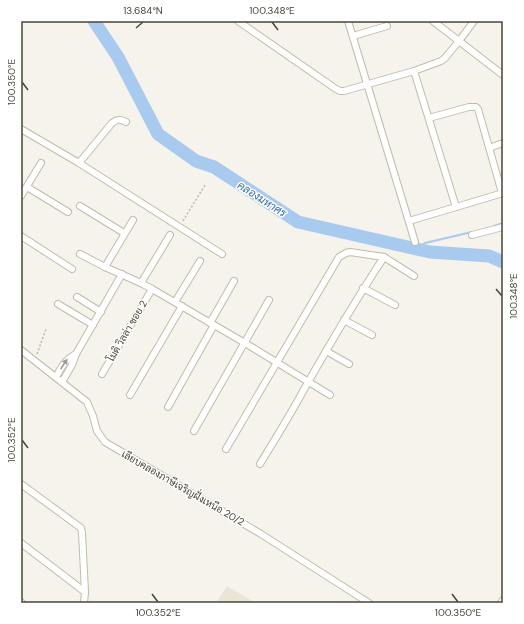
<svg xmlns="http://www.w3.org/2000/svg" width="524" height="624" font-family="'DM Sans',Sarabun,sans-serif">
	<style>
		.residential { fill: #e9e6d9 }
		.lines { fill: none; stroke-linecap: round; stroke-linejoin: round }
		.stream { stroke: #a9caef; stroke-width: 2 }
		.river { stroke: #a9caef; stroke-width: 13 }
		.minor-casing { stroke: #c0bcad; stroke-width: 8 }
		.path { stroke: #c2ba9f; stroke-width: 1.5; stroke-dasharray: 2 2; stroke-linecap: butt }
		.minor { stroke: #fff; stroke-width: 6 }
		.oneway { fill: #9b9992 }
		.ticks { fill: none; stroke: #494539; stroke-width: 1.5 }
		.labels { text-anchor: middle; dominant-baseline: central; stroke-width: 3; stroke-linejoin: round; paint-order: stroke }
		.street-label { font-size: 10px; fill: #494539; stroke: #fff }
		.water-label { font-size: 11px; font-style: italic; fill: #336db3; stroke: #fff }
		.neatline { fill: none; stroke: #494539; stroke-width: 1.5 }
		.ticks-label { font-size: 10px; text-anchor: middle; fill: #494539 }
	</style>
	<rect width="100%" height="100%" fill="#f5f3eb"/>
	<!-- residential -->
	<polygon class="residential" points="227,586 256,603 216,603"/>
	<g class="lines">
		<!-- stream -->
		<g class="stream">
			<polyline points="494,226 503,223"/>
			<polyline points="416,249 425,243 472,232"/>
		</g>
		<!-- river -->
		<polyline class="river" points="94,21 118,57 158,134 196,161 214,167 298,222 430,252 489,256 503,262"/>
		<defs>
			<g id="minor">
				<polyline points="238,21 336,89 340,91 344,91 414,71 441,61 445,58 459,41 474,21"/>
				<polyline points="348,21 415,242"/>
				<polyline points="433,21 503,75"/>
				<polyline points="353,36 387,26"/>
				<polyline points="414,71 456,207"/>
				<polyline points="429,118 469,107 476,107 478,109 502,193"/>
				<polyline points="21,129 79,163 222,254"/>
				<polyline points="489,148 503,143"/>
				<path d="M79,163L112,123C117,119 120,119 126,122"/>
				<polyline points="27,187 68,212"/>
				<polyline points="21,196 41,163"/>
				<polyline points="80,206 124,233"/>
				<polyline points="409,221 503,193"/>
				<polyline points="472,235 503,227"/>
				<polyline points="21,236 72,269"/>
				<polyline points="80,254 105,267 141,283 152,289 245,343 330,395"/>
				<polyline points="105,267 133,220"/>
				<polyline points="141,283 170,235"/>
				<polyline points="363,288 395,305"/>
				<polyline points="77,297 101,312"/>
				<polyline points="175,302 200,261"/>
				<polyline points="58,304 93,325"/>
				<polyline points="344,320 372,335"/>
				<polyline points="210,323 234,281"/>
				<polyline points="21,350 87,402 93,416 97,431 105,442 261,534 369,603"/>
				<polyline points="326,351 349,364"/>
				<polyline points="102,374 152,289"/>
				<path d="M56,377C62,366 65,360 76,354"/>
				<polyline points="62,382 72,365 76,354 122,274"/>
				<polyline points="130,395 182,306"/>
				<polyline points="168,407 214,325"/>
				<polyline points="194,431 269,300"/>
				<polyline points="226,449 339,257 346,253 350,252 384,257 414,276"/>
				<path d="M260,464C274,441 289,417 302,393C328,347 355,301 384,257"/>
				<polyline points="21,484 81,528 82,533 85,592 84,603"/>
				<polyline points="21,543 85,592"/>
				<polyline points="21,602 22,603"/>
				<polyline points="501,603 503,600"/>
			</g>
		</defs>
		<!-- minor casing -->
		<use href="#minor" class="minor-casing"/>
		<!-- path -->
		<g class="path">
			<polyline points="183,221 205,185"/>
			<polyline points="37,354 46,329"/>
		</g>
		<!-- minor -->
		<use href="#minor" class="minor"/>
	</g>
	<!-- one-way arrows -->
	<defs><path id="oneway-solid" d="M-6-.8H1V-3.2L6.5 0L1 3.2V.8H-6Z"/></defs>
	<use class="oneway" href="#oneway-solid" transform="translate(64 364) rotate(-57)"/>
	<!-- ticks -->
	<path class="ticks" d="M272,22L278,30M136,28L143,22M22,82L28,90M496,289L502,296M22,440L28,448M152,594L158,602M452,594L458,602"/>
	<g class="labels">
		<!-- street labels -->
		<g class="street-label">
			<text transform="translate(127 331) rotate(-60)">โมดิ วิลล่า ซอย 2</text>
			<text transform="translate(183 488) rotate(30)">เลียบคลองภาษีเจริญฝั่งเหนือ 20/2</text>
		</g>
		<!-- water labels -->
		<g class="water-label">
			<text transform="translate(262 199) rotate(33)">คลองมหาศร</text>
		</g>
	</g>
	<!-- border -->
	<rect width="524" height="624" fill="none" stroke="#ffffff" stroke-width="44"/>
	<rect x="22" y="22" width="480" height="580" class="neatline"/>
	<g class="ticks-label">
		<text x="143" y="14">13.684°N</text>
		<text x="272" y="14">100.348°E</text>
		<text transform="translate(11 82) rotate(-90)" y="4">100.350°E</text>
		<text transform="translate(513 296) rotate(-90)" y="4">100.348°E</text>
		<text transform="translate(11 440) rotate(-90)" y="4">100.352°E</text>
		<text x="158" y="616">100.352°E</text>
		<text x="458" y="616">100.350°E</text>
	</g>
</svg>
